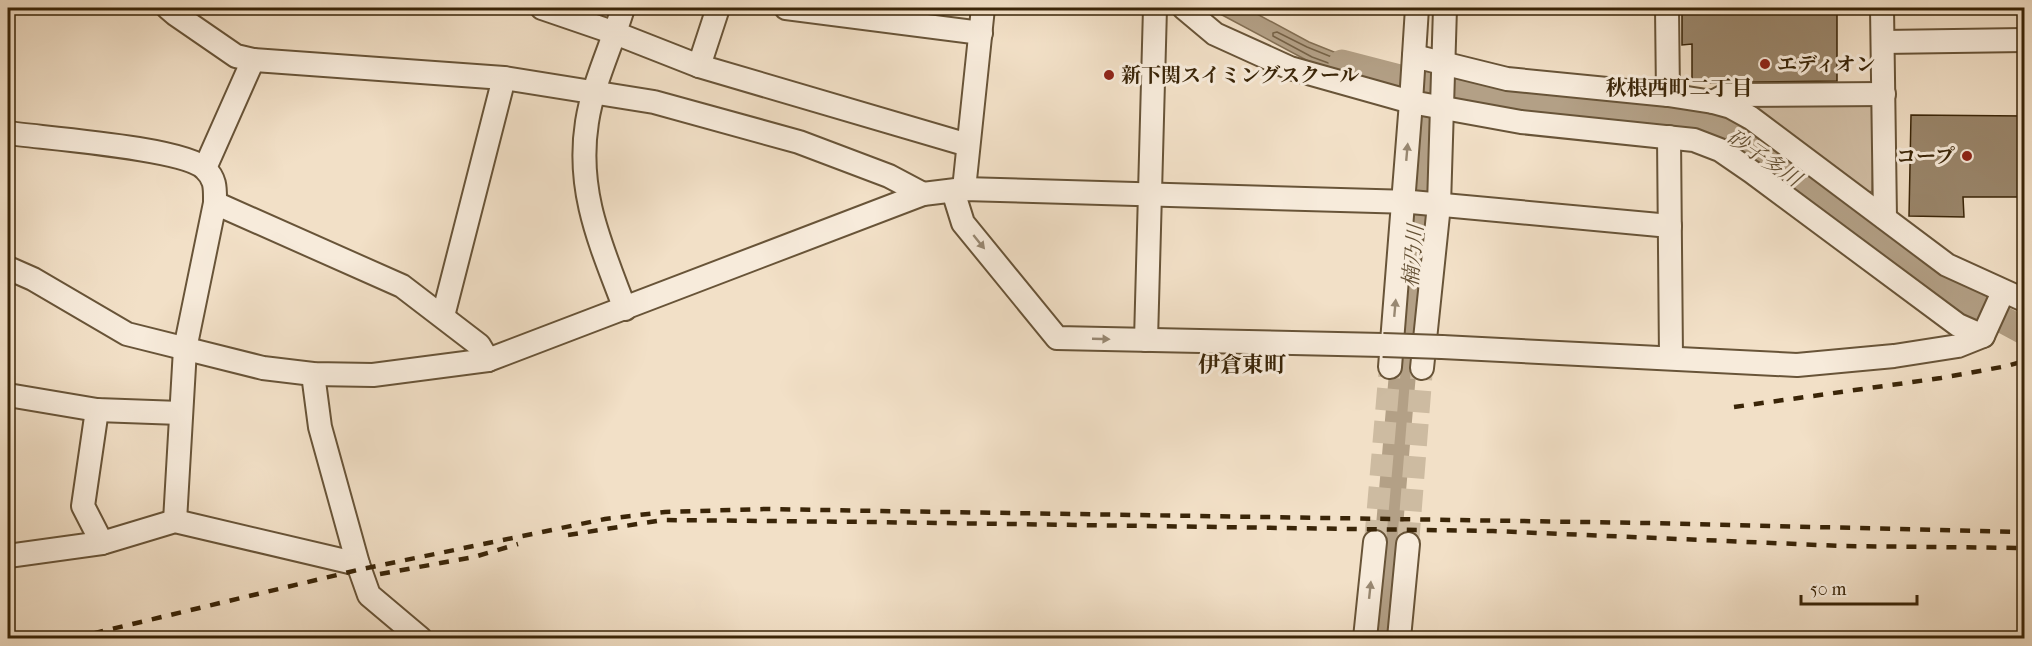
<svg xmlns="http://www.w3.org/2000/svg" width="2032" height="646" font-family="'IM FELL French Canon','Noto Serif JP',serif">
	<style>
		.green { fill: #d3c0a7; stroke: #867258; stroke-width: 1.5 }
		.water { fill: #b3a086; stroke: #836f54; stroke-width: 1.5 }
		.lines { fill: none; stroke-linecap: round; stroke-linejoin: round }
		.shore { stroke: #766247; stroke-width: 1.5 }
		.river { stroke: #b3a086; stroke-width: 27 }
		.building { fill: #9a866b; stroke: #3a2508; stroke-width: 1.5 }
		.minor-tunnel { stroke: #cdbba1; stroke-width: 22; stroke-dasharray: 22 11; stroke-linecap: butt }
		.minor-casing { stroke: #685438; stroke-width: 26 }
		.minor { stroke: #f7ebdb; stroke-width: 22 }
		.rail { stroke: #3a2508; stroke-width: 4.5; stroke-dasharray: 10 10; stroke-linecap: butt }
		.minor-bridge-casing { stroke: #685438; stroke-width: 26; stroke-linecap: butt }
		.minor-bridge { stroke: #f7ebdb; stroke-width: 22 }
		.oneway { fill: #988872 }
		.poi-dot { fill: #8f2418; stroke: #f7ebdb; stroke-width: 2 }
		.labels { text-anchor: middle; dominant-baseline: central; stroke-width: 6; stroke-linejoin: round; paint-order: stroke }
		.poi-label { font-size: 20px; font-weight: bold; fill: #3a2508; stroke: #f7ebdb; text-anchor: start }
		.neighbourhood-label { font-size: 21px; font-weight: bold; fill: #3a2508; stroke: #f7ebdb }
		.water-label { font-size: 21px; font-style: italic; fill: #645034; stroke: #f7ebdb }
		.quarter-label { font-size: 22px; font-weight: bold; fill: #3a2508; stroke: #f7ebdb }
	</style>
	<rect width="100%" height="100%" fill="#f2e0c7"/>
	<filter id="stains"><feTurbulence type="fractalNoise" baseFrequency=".00333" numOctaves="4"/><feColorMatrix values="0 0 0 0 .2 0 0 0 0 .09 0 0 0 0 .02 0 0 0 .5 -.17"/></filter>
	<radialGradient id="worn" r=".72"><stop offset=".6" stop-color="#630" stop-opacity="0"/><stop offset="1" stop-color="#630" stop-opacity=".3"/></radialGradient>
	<!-- green -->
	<polygon class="green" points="1737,96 1874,100 1872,191 1863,196"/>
	<!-- water -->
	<polygon class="water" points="1209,8 1246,8 1309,42 1344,56 1378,66 1372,83 1310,62"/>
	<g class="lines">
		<!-- shore -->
		<polygon class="shore" points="1277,32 1307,47 1349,64 1350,68 1347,69 1342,68 1312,57 1273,36 1273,33"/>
		<!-- river -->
		<g class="river">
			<polyline points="1342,63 1427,85 1497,99 1562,108 1673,117 1717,127 1750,144 1879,244 1959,296 2024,331"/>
			<polyline points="1380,638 1427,85"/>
		</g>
	</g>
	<!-- building -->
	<g class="building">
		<polygon points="1682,8 1837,8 1837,81 1692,83 1692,44 1682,45"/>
		<polygon points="1911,115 2025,116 2025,197 1963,197 1964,217 1909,216"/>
	</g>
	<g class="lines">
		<!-- minor-tunnel -->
		<g class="minor-tunnel">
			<polyline points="1375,542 1390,367"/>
			<polyline points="1408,544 1422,368"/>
		</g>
		<defs>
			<g id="minor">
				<polyline points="168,8 175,14 236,56 253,60 504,78 654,102 799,142 889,176 923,194"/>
				<polyline points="542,8 615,33 699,66 968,145"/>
				<path d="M623,8C612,45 593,83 587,122C576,192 601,245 625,309"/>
				<polyline points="786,8 981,33"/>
				<polyline points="1184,8 1215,34 1290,68 1411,102 1521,122 1694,140 1720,150 1752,172 1958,325 1983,336"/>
				<polyline points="1667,8 1668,95"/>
				<polyline points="1882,8 1885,218"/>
				<polyline points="1883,42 2024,40"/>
				<polyline points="1414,56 1507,79 1668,95 1713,102 1731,107 1751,118 1947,265 2024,300"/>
				<polyline points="699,66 718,8"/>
				<polyline points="1713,102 1726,95 1884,94"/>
				<path d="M8,133C43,138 185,148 205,169C216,179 215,189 215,203L185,349L175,521"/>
				<polyline points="1669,137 1671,358"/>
				<polyline points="205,168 253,60"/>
				<polyline points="964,189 983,8"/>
				<polyline points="953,191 963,223 1057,338 1383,345"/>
				<polyline points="215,203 402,286 479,345 488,360"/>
				<polyline points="8,268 33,279 127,334 263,368 313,374 373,375 488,360 923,194 964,189 1411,202 1670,226"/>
				<polyline points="443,316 504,78"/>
				<polyline points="1146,340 1155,8"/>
				<polyline points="1442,347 1797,365 1894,356 1958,346 1983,336 2003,292"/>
				<polyline points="1390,367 1411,102 1417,8"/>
				<polyline points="1422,368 1439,205 1445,8"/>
				<polyline points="313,374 320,427 358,564 369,595 420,638"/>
				<polyline points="8,395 97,410 180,413"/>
				<polyline points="97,410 83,506 102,543"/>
				<polyline points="8,556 102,543 175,521 358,564"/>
				<polyline points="1365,638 1375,542"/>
				<polyline points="1399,638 1408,544"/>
			</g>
		</defs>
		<!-- minor casing -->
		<use href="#minor" class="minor-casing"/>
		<!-- minor -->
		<use href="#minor" class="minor"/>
		<!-- rail -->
		<g class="rail">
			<polyline points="1734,407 1941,378 2007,366 2024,361"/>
			<polyline points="568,535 663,520 870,522 1493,531 1842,546 2024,548"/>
			<polyline points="380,574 474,557 518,544"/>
			<polyline points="74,638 362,569 605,519 665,512 766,509 881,511 1647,523 2024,532"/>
		</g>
		<defs>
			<polyline id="minor-bridge" points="1383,345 1442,347"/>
		</defs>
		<!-- minor-bridge casing -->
		<use href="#minor-bridge" class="minor-bridge-casing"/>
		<!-- minor-bridge -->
		<use href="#minor-bridge" class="minor-bridge"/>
	</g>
	<!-- one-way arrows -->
	<defs><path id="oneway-solid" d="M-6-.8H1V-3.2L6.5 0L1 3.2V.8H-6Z" transform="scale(1.5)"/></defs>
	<g class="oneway">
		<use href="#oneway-solid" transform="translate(1407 152) rotate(-85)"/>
		<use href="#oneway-solid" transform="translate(979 242) rotate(51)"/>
		<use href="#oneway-solid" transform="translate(1395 308) rotate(-85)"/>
		<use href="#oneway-solid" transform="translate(1101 339) rotate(2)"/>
		<use href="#oneway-solid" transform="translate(1370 590) rotate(-84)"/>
	</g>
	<!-- markers -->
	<g class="poi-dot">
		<circle cx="1765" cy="64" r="6"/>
		<circle cx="1109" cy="75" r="6"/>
		<circle cx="1967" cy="156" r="6"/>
	</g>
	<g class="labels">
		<!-- poi labels -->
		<g class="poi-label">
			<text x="1777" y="64">エディオン</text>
			<text x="1121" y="75">新下関スイミングスクール</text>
			<text x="1955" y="156" text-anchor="end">コープ</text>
		</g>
		<!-- neighbourhood labels -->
		<g class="neighbourhood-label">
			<text x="1679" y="88">秋根西町二丁目</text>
		</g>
		<!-- water labels -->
		<g class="water-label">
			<text transform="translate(1764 158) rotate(34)">砂子多川</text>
			<text transform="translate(1413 256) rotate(-85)">楠乃川</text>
		</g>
		<!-- quarter labels -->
		<g class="quarter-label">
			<text x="1242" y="365">伊倉東町</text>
		</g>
	</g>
	<!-- margin -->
	<rect width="2032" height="646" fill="none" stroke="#f2e0c7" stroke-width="30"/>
	<rect x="9" y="9" width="2014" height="628" fill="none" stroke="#3a2508" stroke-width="3"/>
	<rect x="15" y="15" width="2002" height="616" fill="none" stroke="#3a2508" stroke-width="1.5"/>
	<!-- scale -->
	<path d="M1801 595v9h116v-9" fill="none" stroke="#3a2508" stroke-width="3"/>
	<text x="1810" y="595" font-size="18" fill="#3a2508" stroke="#f7ebdb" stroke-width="4.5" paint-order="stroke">50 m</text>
	<rect width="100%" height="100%" filter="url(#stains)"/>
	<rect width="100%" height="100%" fill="url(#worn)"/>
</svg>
